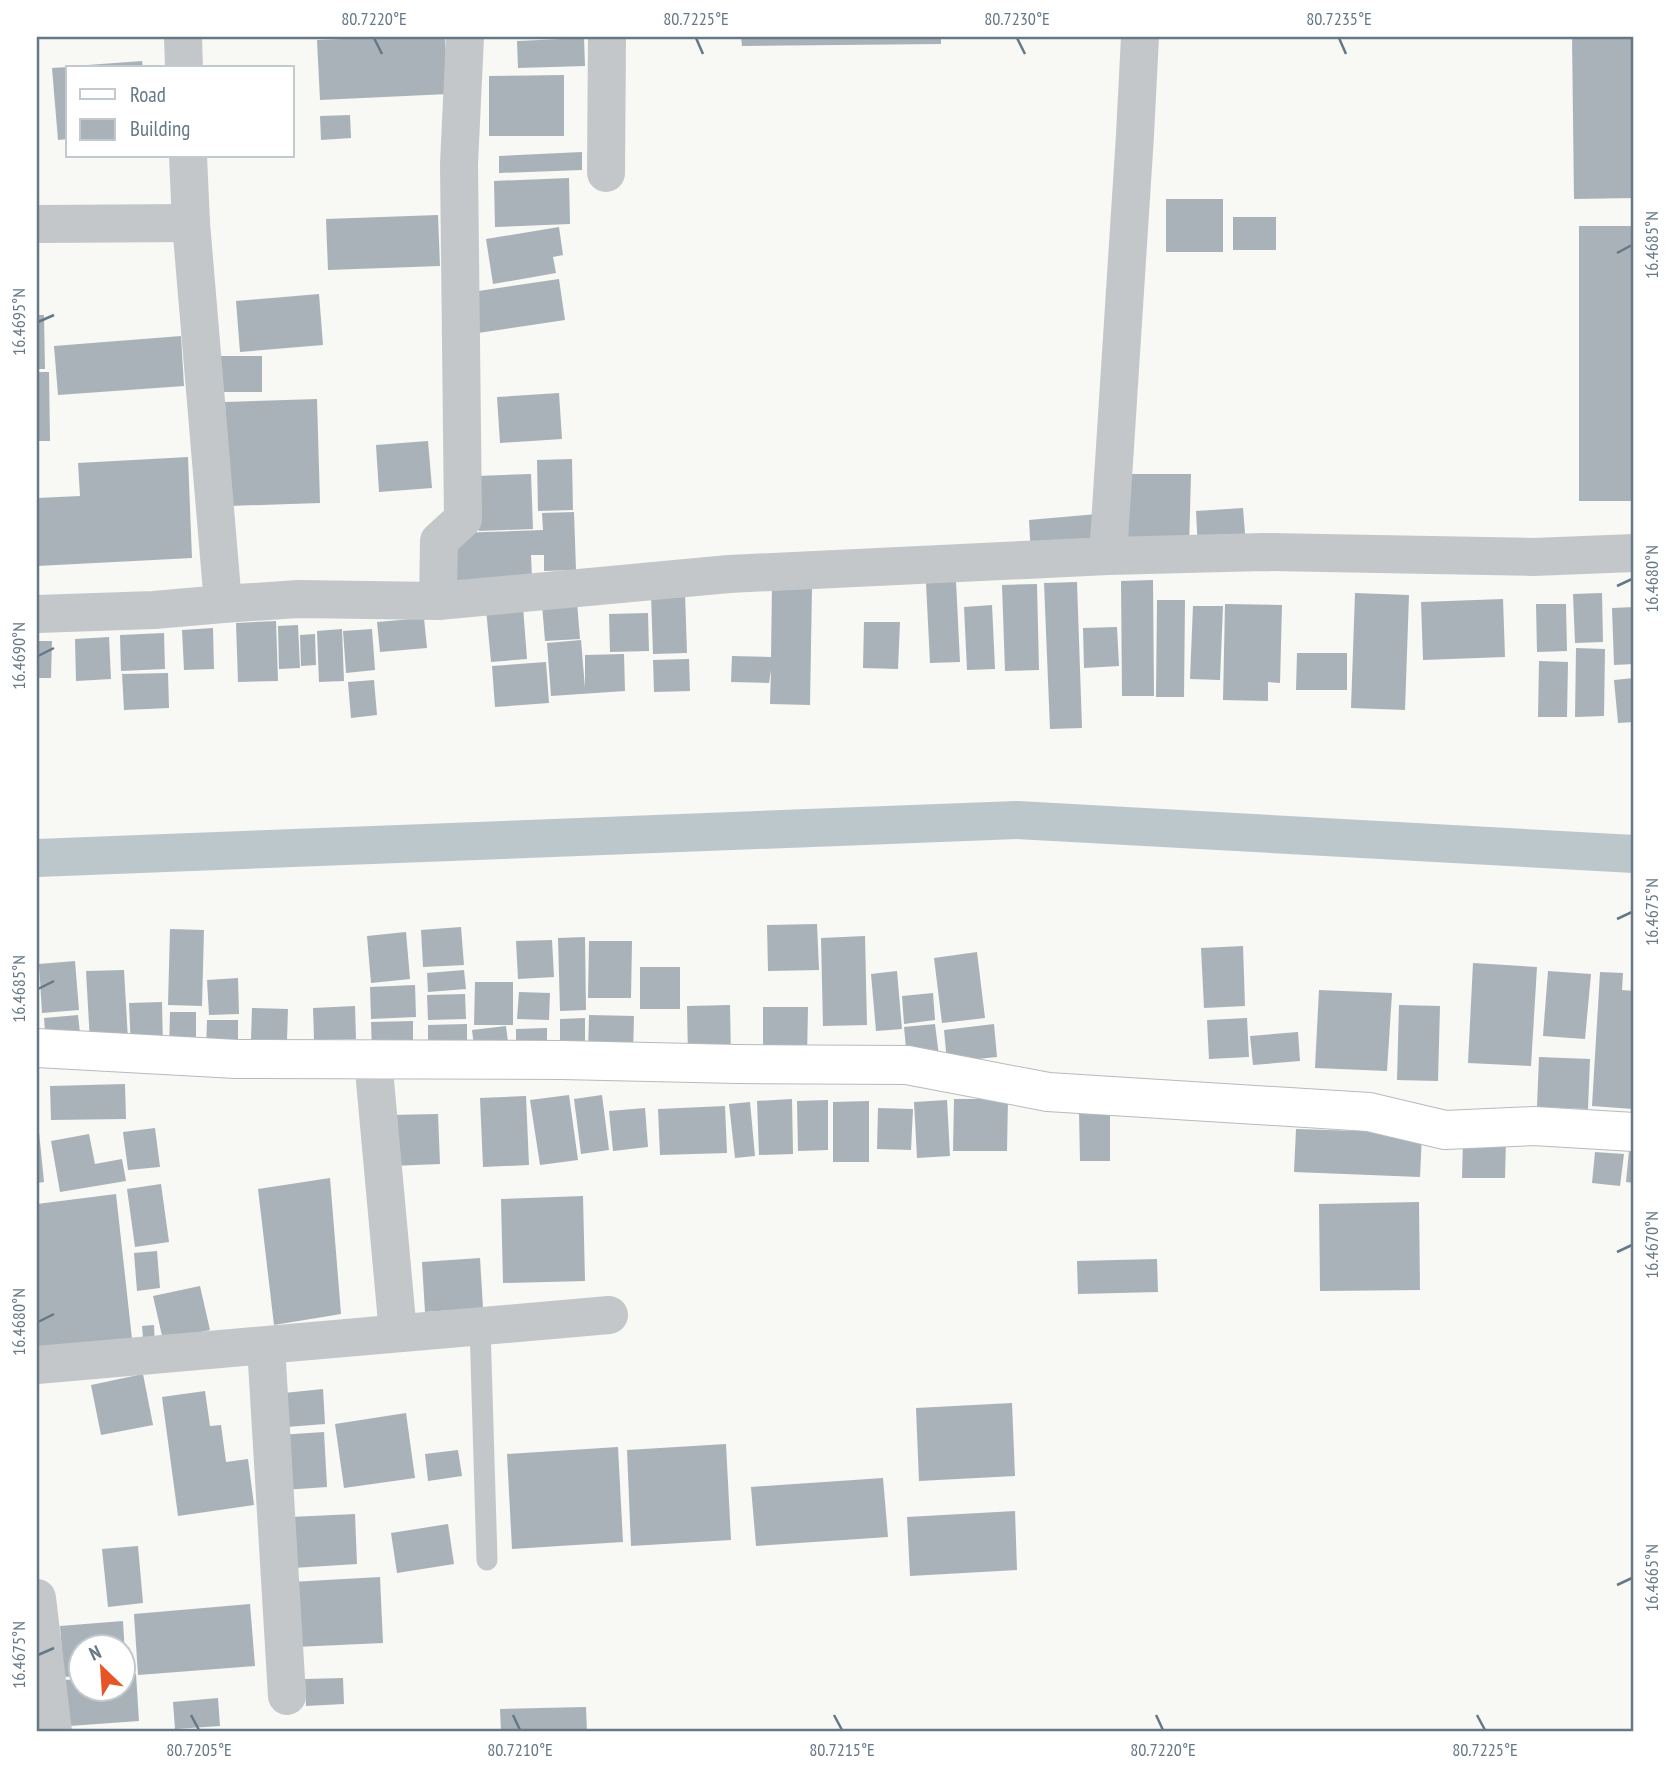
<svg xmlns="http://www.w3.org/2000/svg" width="1671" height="1769" font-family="'PT Sans Narrow',sans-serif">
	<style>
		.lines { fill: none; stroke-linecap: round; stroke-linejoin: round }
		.canal { stroke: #bbc7cb; stroke-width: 38 }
		.building { fill: #a9b2b8 }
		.secondary-casing { stroke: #b5bbbf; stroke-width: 40 }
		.lane { stroke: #c3c7ca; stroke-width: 21 }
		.street { stroke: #c3c7ca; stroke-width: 38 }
		.secondary { stroke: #fff; stroke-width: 38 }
		.ticks { fill: none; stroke: #667886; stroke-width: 2.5 }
		.neatline { fill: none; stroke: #667886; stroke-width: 2.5 }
		.ticks-label { font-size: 18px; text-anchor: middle; fill: #667886 }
	</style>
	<rect width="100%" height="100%" fill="#f8f8f5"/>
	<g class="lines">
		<!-- canal -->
		<polyline class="canal" points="37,858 1017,820 1634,854"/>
	</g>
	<!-- building -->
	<g class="building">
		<polygon points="391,37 445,37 448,94 320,100 317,40"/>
		<polygon points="741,37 941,37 941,44 742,46"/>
		<polygon points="1572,37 1634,37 1634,198 1574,199"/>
		<polygon points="584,38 585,66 518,68 517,41"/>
		<polygon points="142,61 143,68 74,68 74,66"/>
		<polygon points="68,67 68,139 58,140 52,68"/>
		<polygon points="564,75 564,136 489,136 489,76"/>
		<polygon points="350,115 351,138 321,140 320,116"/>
		<polygon points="582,152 582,170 499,173 499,156"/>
		<polygon points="569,178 570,224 495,227 494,181"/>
		<rect x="1166" y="199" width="57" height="53"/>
		<polygon points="438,215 440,266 328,270 326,219"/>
		<rect x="1233" y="217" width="43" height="33"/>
		<rect x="1579" y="226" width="55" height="275"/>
		<polygon points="559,227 563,255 553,257 556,273 493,284 486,239"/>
		<polygon points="559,279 565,320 478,333 472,292"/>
		<polygon points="319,294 323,345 240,352 236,301"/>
		<polygon points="37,315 44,315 45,369 37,369"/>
		<polygon points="181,336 184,386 58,395 54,346"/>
		<rect x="218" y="356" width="44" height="36"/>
		<polygon points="37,372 49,372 50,441 37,441"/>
		<polygon points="559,393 562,439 500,443 497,397"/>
		<polygon points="317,399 320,503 228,506 225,402"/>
		<polygon points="428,441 432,488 379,492 376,445"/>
		<polygon points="188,457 192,558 37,566 37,498 80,496 78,463"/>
		<polygon points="572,459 573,510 538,511 537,460"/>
		<polygon points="531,474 533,529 479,531 477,476"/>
		<polygon points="1127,474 1191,474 1189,549 1126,548"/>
		<polygon points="1243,508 1246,546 1198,550 1196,511"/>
		<polygon points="574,512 576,570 544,571 544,555 531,555 532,578 456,581 455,533 543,530 542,513"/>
		<polygon points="1097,514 1100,550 1031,556 1029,520"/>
		<polygon points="1153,580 1154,696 1122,696 1121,581"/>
		<polygon points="956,581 960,662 930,663 926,583"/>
		<polygon points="1077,582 1082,728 1050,729 1044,583"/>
		<polygon points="1037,584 1039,670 1005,671 1002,585"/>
		<polygon points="772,585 812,586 810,705 770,704 771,670 769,683 731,682 732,656 771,657"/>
		<polygon points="685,593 687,653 653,654 651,595"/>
		<polygon points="1355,593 1409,595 1405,710 1351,708"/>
		<polygon points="1602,593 1603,642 1575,643 1573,594"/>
		<polygon points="1503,599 1505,657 1423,660 1421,602"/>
		<polygon points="1157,600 1185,600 1184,697 1156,697"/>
		<polygon points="577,602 580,639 545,641 542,604"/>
		<polygon points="1225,604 1282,605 1280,683 1268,682 1268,701 1223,700"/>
		<polygon points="1536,604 1566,604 1567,651 1537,652"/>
		<polygon points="992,605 995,669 967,670 964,607"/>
		<polygon points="1193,606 1223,606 1220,680 1190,679"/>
		<polygon points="523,607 527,659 491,662 486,609"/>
		<polygon points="1634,607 1634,664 1614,665 1612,608"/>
		<polygon points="648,613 649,651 610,652 609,614"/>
		<polygon points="424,618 427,648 380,652 377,622"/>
		<polygon points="276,621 278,681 238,682 236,623"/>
		<polygon points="864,622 900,622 898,669 863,668"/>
		<polygon points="298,625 300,668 279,669 278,626"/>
		<polygon points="1117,627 1119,666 1084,668 1083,628"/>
		<polygon points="213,628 214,669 184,670 182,630"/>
		<polygon points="342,629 344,681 319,682 317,631"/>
		<polygon points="372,629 375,670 346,673 343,631"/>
		<polygon points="164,633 165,669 121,671 120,635"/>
		<polygon points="315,634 316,665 301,666 300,635"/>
		<polygon points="109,637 111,679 76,681 75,639"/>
		<polygon points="581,640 585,688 585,655 624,654 625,691 551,696 547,643"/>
		<polygon points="37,641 52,641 51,678 37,678"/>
		<polygon points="1576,648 1605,649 1604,716 1575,717"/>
		<polygon points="1297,653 1347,653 1347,690 1296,690"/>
		<polygon points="689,659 690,691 654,692 653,660"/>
		<polygon points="1539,661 1568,662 1567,717 1538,717"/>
		<polygon points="546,662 549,703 495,707 492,666"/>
		<polygon points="168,673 169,708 124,710 122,674"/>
		<polygon points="1634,678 1634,722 1618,723 1614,680"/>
		<polygon points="374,680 377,715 351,718 348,682"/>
		<polygon points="817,924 819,970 768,971 767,925"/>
		<polygon points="461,927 464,965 423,967 421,930"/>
		<polygon points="170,929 204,930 202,1006 168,1005"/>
		<polygon points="406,932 410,979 371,983 367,936"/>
		<polygon points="865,936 867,1025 823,1026 821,938"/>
		<polygon points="585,937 586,1010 560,1011 558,938"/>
		<polygon points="552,940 554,977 518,979 516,941"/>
		<polygon points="589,941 632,941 631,998 588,998"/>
		<polygon points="1243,946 1245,1006 1204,1008 1201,948"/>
		<polygon points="977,952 985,1018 942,1023 934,958"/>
		<polygon points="75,961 79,1010 42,1013 39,964"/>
		<polygon points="1473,963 1537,967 1531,1066 1468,1063"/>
		<rect x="640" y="967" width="40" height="42"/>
		<polygon points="124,970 128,1040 90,1042 86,971"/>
		<polygon points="464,970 466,989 428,992 427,973"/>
		<polygon points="897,971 902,1029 876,1031 871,974"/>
		<polygon points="1548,971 1591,974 1585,1039 1543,1036"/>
		<polygon points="1600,972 1623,973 1622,990 1634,991 1633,1109 1592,1106"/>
		<polygon points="238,978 239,1014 209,1015 207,980"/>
		<polygon points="475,982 513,982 513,1025 474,1025"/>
		<polygon points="415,985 416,1017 371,1019 370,987"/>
		<polygon points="1319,990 1392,993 1387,1071 1315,1068"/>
		<polygon points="519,992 550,993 549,1020 517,1019"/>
		<polygon points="933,993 935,1020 904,1024 902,996"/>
		<polygon points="465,994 466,1019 428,1020 427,995"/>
		<polygon points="162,1002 163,1047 131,1048 129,1003"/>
		<polygon points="730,1005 731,1058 688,1059 687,1006"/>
		<polygon points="1399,1005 1440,1006 1438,1081 1397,1080"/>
		<polygon points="355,1006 356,1039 314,1040 313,1008"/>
		<polygon points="763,1007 808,1007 807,1058 763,1058"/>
		<polygon points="252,1008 288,1009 287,1040 251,1039"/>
		<polygon points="170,1012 196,1012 196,1049 169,1049"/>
		<polygon points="78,1015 81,1042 46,1045 44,1018"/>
		<polygon points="589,1015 634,1016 633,1055 588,1054"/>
		<polygon points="585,1018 585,1054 560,1054 560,1019"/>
		<polygon points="1247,1018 1249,1057 1209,1059 1207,1020"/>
		<polygon points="207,1020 238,1020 238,1050 206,1050"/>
		<polygon points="413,1021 413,1052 372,1052 371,1022"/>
		<polygon points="467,1024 467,1051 428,1052 428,1025"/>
		<polygon points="935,1024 939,1056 907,1059 904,1027"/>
		<polygon points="994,1024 997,1057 947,1062 944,1030"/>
		<polygon points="506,1026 509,1050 475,1054 472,1030"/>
		<polygon points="547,1028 547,1051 516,1052 516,1029"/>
		<polygon points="1298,1032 1300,1061 1253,1065 1250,1036"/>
		<polygon points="1539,1057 1590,1059 1588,1109 1537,1107"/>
		<polygon points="125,1084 126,1119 51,1120 50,1086"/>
		<polygon points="569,1095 578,1160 540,1165 530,1100"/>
		<polygon points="602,1095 609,1150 581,1154 574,1099"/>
		<polygon points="526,1096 529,1165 483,1167 480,1098"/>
		<polygon points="792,1099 793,1154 759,1155 757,1101"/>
		<polygon points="954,1099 1008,1099 1007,1151 953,1151"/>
		<polygon points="828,1100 828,1150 798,1151 797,1101"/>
		<polygon points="947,1100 950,1156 917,1158 914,1102"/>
		<polygon points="869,1101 869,1162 833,1162 833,1102"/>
		<polygon points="750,1102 755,1156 735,1158 729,1104"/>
		<polygon points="725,1106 727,1153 660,1155 658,1109"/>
		<polygon points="645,1108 648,1147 613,1151 609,1111"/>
		<polygon points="878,1108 913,1109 911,1150 877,1149"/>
		<polygon points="1079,1112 1110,1112 1110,1161 1080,1161"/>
		<polygon points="438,1114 440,1164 391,1166 390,1115"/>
		<polygon points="155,1128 160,1167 128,1170 123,1132"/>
		<polygon points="1296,1129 1422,1133 1420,1177 1294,1172"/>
		<polygon points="39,1132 44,1182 37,1183 37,1133"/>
		<polygon points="89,1134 95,1164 122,1159 126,1181 60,1192 51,1141"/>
		<polygon points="1463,1139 1506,1139 1505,1178 1462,1178"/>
		<polygon points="1629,1151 1634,1151 1634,1183 1626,1182"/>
		<polygon points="1595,1152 1624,1154 1620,1186 1592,1183"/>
		<polygon points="330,1178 341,1314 274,1325 258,1189"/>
		<polygon points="161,1184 169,1242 135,1247 127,1189"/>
		<polygon points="116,1194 132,1339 37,1349 37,1204"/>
		<polygon points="583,1196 585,1281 503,1283 501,1199"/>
		<polygon points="1419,1202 1420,1290 1320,1291 1319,1204"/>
		<polygon points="157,1251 160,1288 137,1291 134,1253"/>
		<polygon points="480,1258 483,1308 425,1312 422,1262"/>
		<polygon points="1157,1259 1158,1292 1078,1294 1077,1261"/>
		<polygon points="200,1286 210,1330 163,1340 153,1296"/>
		<polygon points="154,1325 155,1350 144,1350 142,1326"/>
		<polygon points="143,1374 153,1425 101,1435 91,1385"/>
		<polygon points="323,1389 325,1424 287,1427 284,1393"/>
		<polygon points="205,1391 210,1426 221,1425 226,1462 248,1459 254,1505 178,1516 162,1397"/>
		<polygon points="1012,1403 1015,1476 919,1481 916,1408"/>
		<polygon points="406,1413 415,1478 344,1488 335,1424"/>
		<polygon points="324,1432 327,1487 283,1490 279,1435"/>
		<polygon points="726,1444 731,1540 631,1546 627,1450"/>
		<polygon points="618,1447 623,1542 512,1549 507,1454"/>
		<polygon points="458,1450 462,1476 428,1481 425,1454"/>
		<polygon points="883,1478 888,1537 756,1546 751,1487"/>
		<polygon points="1015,1511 1017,1570 910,1576 907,1517"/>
		<polygon points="355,1514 357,1564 293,1568 290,1517"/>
		<polygon points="448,1524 454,1564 397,1573 391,1533"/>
		<polygon points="138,1546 143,1603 108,1607 102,1549"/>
		<polygon points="380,1577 383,1643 295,1647 291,1582"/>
		<polygon points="250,1604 255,1666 138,1675 134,1614"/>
		<polygon points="123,1621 126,1672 122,1672 122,1646 80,1646 80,1676 64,1677 60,1626"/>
		<polygon points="136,1674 139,1721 69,1726 65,1680 80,1679 80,1688 122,1688 122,1675"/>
		<polygon points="343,1678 344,1704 306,1706 305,1679"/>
		<polygon points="218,1698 220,1726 175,1729 173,1702"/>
		<polygon points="586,1707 587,1732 501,1732 500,1709"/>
	</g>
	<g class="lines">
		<defs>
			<polyline id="secondary" points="37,1048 236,1059 562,1060 737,1064 907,1065 1048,1092 1369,1112 1445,1130 1534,1126 1634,1132"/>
		</defs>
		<!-- secondary casing -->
		<use href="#secondary" class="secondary-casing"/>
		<!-- lane -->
		<polyline class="lane" points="480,1326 487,1560"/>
		<!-- street -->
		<g class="street">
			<polyline points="183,37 184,68"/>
			<polyline points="188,156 191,223 223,604"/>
			<polyline points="606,173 607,37"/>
			<polyline points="37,224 191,223"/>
			<polyline points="1108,556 1135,135 1140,37"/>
			<polyline points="438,601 439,541 463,519 459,164 465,37"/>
			<polyline points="37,614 154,610 223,604 298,599 438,601 729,574 1108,556 1264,552 1533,557 1634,553"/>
			<polyline points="373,1059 398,1333"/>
			<polyline points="266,1346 287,1696"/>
			<polyline points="37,1365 609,1315"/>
			<polyline points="37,1598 53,1732"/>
		</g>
		<!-- secondary -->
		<use href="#secondary" class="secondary"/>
	</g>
	<!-- ticks -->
	<path class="ticks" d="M374,38L382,54M696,38L703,54M1017,38L1025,54M1339,38L1346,54M1617,253L1632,245M38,322L54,315M1617,586L1632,579M38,656L54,648M1617,919L1632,912M38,989L54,981M1617,1252L1632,1245M38,1322L54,1314M1617,1585L1632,1578M38,1655L54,1648M191,1715L199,1730M513,1715L520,1730M834,1715L842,1730M1156,1715L1163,1730M1477,1715L1485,1730"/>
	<!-- border -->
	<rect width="1671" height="1769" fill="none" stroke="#ffffff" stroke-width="77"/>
	<!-- legend -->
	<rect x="66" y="66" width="228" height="91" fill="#ffffff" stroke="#c2c9cf" stroke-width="2"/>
	<rect x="80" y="89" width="35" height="10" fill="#ffffff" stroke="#c2c9cf" stroke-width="2"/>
	<text x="130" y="102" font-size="21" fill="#667886">Road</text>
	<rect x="80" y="119" width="35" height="21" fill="#a9b2b8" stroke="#c2c9cf" stroke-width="2"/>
	<text x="130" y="136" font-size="21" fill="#667886">Building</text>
	<!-- north arrow -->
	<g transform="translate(102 1668) rotate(335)"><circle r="33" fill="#ffffff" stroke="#c2c9cf" stroke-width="2"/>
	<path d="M0-5L12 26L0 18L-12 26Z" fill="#e75425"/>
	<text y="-10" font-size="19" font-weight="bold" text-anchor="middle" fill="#667886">N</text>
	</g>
	<rect x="38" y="38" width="1594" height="1692" class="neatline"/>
	<g class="ticks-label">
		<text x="374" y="25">80.7220°E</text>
		<text x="696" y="25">80.7225°E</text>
		<text x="1017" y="25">80.7230°E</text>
		<text x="1339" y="25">80.7235°E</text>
		<text transform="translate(1652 245) rotate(-90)" y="6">16.4685°N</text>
		<text transform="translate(19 322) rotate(-90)" y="6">16.4695°N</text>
		<text transform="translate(1652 579) rotate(-90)" y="6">16.4680°N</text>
		<text transform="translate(19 656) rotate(-90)" y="6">16.4690°N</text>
		<text transform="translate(1652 912) rotate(-90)" y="6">16.4675°N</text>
		<text transform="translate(19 989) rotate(-90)" y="6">16.4685°N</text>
		<text transform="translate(1652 1245) rotate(-90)" y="6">16.4670°N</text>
		<text transform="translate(19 1322) rotate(-90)" y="6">16.4680°N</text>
		<text transform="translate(1652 1578) rotate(-90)" y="6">16.4665°N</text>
		<text transform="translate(19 1655) rotate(-90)" y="6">16.4675°N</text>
		<text x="199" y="1756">80.7205°E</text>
		<text x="520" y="1756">80.7210°E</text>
		<text x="842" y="1756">80.7215°E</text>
		<text x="1163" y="1756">80.7220°E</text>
		<text x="1485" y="1756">80.7225°E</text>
	</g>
</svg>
